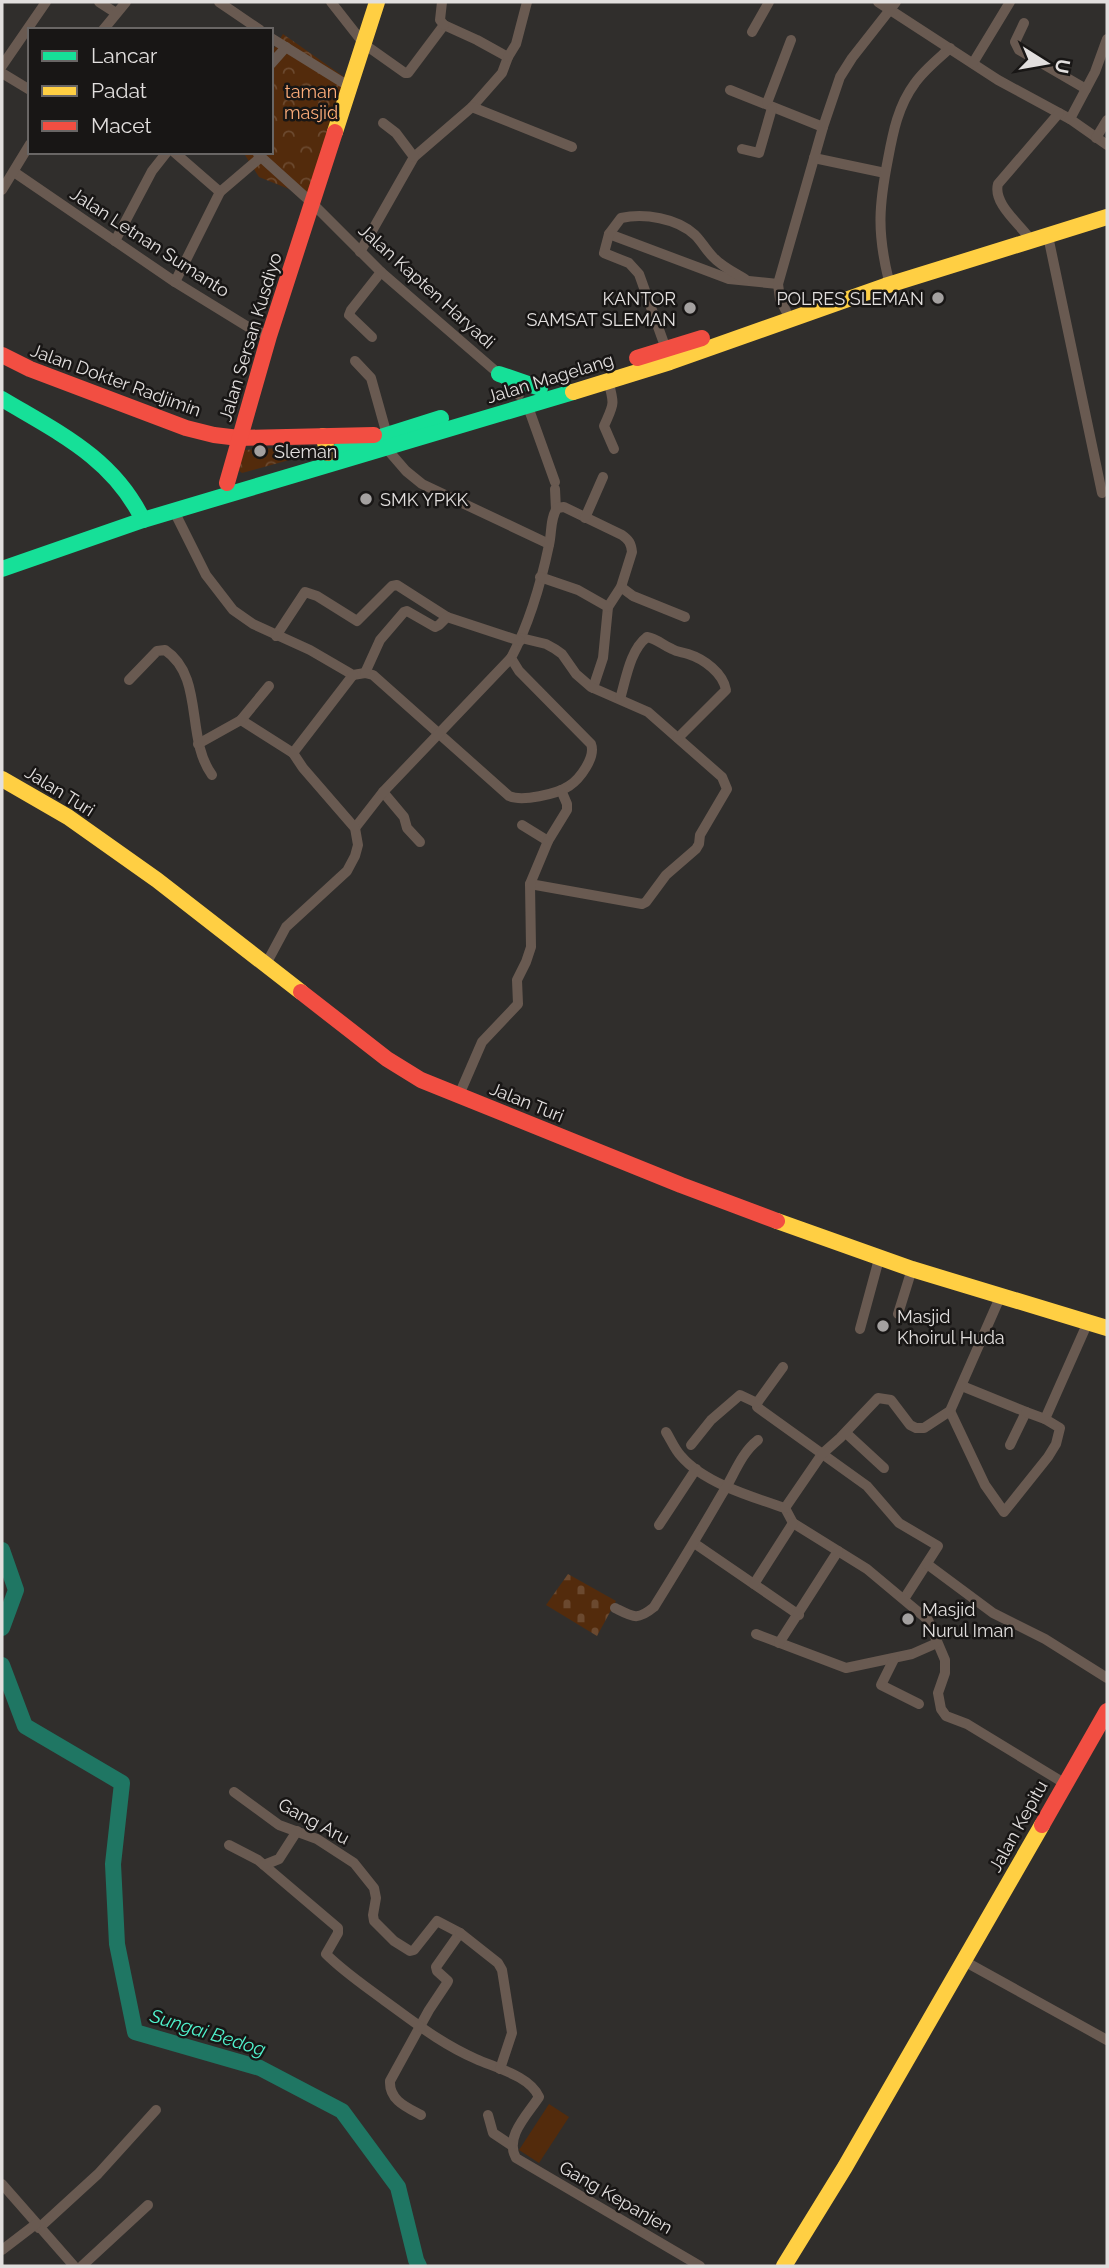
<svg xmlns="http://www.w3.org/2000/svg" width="1109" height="2268" font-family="Raleway,sans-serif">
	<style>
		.forest { fill: url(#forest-crowns) }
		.cemetery { fill: url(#cemetery-stones) }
		.pitch { fill: #532b0c }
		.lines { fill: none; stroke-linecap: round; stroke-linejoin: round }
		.river { stroke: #1f7663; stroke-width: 16 }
		.street { stroke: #695a51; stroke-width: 10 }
		.fast { stroke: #16e098; stroke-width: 16 }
		.slow { stroke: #ffcf43; stroke-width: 16 }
		.jam { stroke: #f24e42; stroke-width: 16 }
		.poi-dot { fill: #a4a1a0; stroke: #181615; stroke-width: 2.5 }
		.labels { text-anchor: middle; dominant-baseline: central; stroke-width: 5; stroke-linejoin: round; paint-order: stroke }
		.park-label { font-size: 18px; fill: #fead7a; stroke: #181615 }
		.street-label { font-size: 18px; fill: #e2dfde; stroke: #181615 }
		.poi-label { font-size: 18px; fill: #e2dfde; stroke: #181615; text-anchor: start }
		.water-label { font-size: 19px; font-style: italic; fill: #50f3cd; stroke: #181615 }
	</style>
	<defs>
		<pattern id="forest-crowns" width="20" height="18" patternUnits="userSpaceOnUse" patternTransform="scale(1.75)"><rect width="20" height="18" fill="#532b0c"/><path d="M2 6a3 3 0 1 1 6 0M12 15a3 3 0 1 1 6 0" fill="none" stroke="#6b492f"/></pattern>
		<pattern id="cemetery-stones" width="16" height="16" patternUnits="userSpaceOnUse" patternTransform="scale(1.75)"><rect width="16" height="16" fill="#532b0c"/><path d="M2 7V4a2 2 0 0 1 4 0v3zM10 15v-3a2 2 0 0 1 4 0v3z" fill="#6b492f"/></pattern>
	</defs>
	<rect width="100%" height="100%" fill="#302e2c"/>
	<!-- forest -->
	<g class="forest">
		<polygon points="283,34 357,86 319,201 259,177 243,152 271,152 271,53"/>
		<polygon points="309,446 311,454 242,473 238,470 245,450"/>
	</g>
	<!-- cemetery -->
	<polygon class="cemetery" points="568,1574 616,1601 597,1636 546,1605"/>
	<!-- pitch -->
	<polygon class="pitch" points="549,2104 569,2117 539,2163 519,2150"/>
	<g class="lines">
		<!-- river -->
		<g class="river">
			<polyline points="2,1550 16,1590 2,1628"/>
			<polyline points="2,1665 25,1726 122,1783 113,1864 117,1944 135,2032 260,2068 342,2111 398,2187 416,2260 419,2266"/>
		</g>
		<!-- street -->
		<g class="street">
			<polyline points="99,2 116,13"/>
			<polyline points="219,2 260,30"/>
			<polyline points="331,2 364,44 405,73 408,73 444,25 477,40 508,57 502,73 472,107 414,157 360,252"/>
			<polyline points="442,2 440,20 444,25"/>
			<polyline points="878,2 998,80 1070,119"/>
			<polyline points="1024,23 1015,42 1019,50 1086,89"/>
			<polyline points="103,30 126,2"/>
			<polyline points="752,32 769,2"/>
			<polyline points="271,38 350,87"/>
			<polyline points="1107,39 1095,72 1070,119 1107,145"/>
			<polyline points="508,57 516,44 527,2"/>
			<polyline points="973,63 1010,2"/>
			<polyline points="271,64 286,47"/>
			<polyline points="2,66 46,2"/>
			<polyline points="2,73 30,90"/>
			<polyline points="730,90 823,127"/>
			<polyline points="767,103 791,40"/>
			<polyline points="472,107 572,147"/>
			<polyline points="383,123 396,133 414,157"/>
			<polyline points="1096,138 1107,120"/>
			<polyline points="742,149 759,153 772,108"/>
			<polyline points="174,152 220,192"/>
			<polyline points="261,157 312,203 381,272 499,374 519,395"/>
			<polyline points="814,158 885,173"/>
			<polyline points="14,172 175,282 253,330 269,336"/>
			<polyline points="2,190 30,144"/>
			<polyline points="609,234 729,279 778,284"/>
			<path d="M1027,235C1016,221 993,202 998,184L1059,113"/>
			<polyline points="1048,236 1102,493"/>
			<polyline points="115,241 152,171 167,152"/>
			<path d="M888,277C877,231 879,205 888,159C893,132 898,106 915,83C924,70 938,59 950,48"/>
			<polyline points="175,282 220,192 261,157 258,154"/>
			<polyline points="786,311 780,299 778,284 823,127 840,77 852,58 896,2"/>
			<polyline points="372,337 349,315 351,310 381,272"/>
			<path d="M666,349L639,274L629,263L604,253L609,234L621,218C644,213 677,218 695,235C702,242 706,250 713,257C721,266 735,273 745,279"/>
			<polyline points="355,361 371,378 387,435"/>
			<path d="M608,380C615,406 614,403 604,426L614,449"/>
			<polyline points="527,404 555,482"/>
			<polyline points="387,449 406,471 422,484 549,544"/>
			<polyline points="555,489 556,510"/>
			<path d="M174,511L206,575L233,610L253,624L310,650L353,675L365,673L373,675L509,796C522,802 557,794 569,786C580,779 596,757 591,744L519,671L511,658C529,624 541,583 549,545C552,532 550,519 557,508L564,507L622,535C629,540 631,543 632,552L621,587L608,607L603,658L593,688"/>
			<polyline points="585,518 603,477"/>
			<polyline points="540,577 578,590 608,607"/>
			<polyline points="621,587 633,596 685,617"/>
			<polyline points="276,636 305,592 317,596 357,621 392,586 397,585 447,617"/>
			<polyline points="521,638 546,644 555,649 562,654 576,674 591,687 648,712 722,777 727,789 700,835 699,844 696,849 666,875 646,902 642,904 530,884"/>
			<polyline points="365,673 380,640 404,612 407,611 435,627 439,625 447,617 520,641"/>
			<path d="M129,680L157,651L165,650C205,677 185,738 212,775"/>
			<path d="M620,699C626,679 630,650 647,637C658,639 662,645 672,649C677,652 682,652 688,654C704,659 723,673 726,690L678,738"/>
			<polyline points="241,720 293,753"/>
			<polyline points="198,744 241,720 269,686"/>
			<polyline points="383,792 404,817 407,828 420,842"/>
			<polyline points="522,825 548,841"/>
			<polyline points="355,828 383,792 511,658"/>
			<polyline points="265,966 286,927 347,871 355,856 358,845 355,828 303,768 293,753 353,675"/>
			<polyline points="459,1095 482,1042 518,1004 517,980 526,962 531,947 530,884 548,841 567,810 567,804 561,790"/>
			<polyline points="898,1314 912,1269"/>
			<polyline points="860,1329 879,1259"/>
			<polyline points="783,1367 757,1403 757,1407 867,1486 899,1523 938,1546 904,1599"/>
			<polyline points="962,1386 1026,1412 1010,1445"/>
			<polyline points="950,1411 985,1485 1004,1512 1048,1457 1056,1444 1060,1428 1045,1419"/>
			<polyline points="1026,1412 1045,1419 1088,1322"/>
			<path d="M666,1432C671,1440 675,1450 681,1456C704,1483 752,1497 785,1508L793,1523L867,1569L928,1620L945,1660V1673L938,1693L941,1709L946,1716L967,1724L1064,1783"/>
			<polyline points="846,1433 884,1468"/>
			<polyline points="691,1445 711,1420 740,1395 757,1403"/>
			<polyline points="785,1508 822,1454 840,1438 878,1398 891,1400 910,1425 916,1428 924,1428 950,1411 1001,1295"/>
			<polyline points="659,1525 696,1469"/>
			<polyline points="694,1543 799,1615"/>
			<polyline points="927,1564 993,1613 1045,1639 1107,1678"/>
			<polyline points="754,1584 793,1523"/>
			<path d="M615,1608C633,1617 637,1621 654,1607C677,1570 700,1532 722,1494C734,1476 740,1454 758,1440"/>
			<polyline points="756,1634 846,1668 912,1654 937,1643"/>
			<polyline points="779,1643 838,1551"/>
			<polyline points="894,1659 881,1685 919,1704"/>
			<path d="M234,1792L279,1825L317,1839L354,1863L374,1888L376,1898L373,1915L374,1921L394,1941L410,1951L414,1950L437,1921L460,1933L436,1967L437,1971L448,1981L447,1983L429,2010L390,2081C389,2100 406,2107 421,2115"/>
			<path d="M229,1845L258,1860L338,1928V1933L326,1954C344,1972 365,1986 385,2001C417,2024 440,2043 476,2059C496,2068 530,2076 539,2097C528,2114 504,2137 516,2158L700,2266"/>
			<polyline points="264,1865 279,1859 297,1831"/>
			<polyline points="460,1933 498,1963 502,1970 512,2033 500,2069"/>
			<polyline points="964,1961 1107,2040"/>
			<polyline points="488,2115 493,2133 511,2145"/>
			<polyline points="2,2184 74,2266"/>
			<polyline points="39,2228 98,2174 156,2110"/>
			<polyline points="2,2250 36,2224"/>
			<polyline points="82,2266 148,2205"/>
		</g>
		<!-- fast -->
		<g class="fast">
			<polyline points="499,374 540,388"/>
			<path d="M2,399C59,433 113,458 143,520"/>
			<polyline points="340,450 441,418"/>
			<polyline points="2,569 143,520 573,392"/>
		</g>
		<!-- slow -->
		<g class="slow">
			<polyline points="335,132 377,2"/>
			<polyline points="573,392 670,362 885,286 1107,217"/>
			<polyline points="323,436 328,453"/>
			<polyline points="2,779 68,817 157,880 301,992"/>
			<polyline points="777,1221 912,1269 1107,1328"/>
			<polyline points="784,2266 845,2167 1042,1825"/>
		</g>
		<!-- jam -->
		<g class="jam">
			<polyline points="2,355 30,369 186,428 214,435 239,438 374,435"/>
			<polyline points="637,358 702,338"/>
			<polyline points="227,483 269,336 335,132"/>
			<polyline points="301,992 387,1059 421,1080 681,1185 777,1221"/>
			<polyline points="1042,1825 1107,1711"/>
		</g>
	</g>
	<!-- markers -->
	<g class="poi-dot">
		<circle cx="938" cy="298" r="7"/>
		<circle cx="690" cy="308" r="7"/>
		<circle cx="260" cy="451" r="7"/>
		<circle cx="366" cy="499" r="7"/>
		<circle cx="883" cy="1326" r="7"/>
		<circle cx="908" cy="1619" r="7"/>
	</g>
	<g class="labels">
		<!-- park labels -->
		<g class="park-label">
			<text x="311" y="91">taman<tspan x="311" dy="21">masjid</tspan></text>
		</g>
		<!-- street labels -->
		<g class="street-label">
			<text transform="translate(150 242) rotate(33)">Jalan Letnan Sumanto</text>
			<text transform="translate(427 286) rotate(42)">Jalan Kapten Haryadi</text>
			<text transform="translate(250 337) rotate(-73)">Jalan Sersan Kusdiyo</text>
			<text transform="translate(550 378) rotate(-17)">Jalan Magelang</text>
			<text transform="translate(116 380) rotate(20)">Jalan Dokter Radjimin</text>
			<text transform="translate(60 791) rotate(32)">Jalan Turi</text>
			<text transform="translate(527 1102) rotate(22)">Jalan Turi</text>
			<text transform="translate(314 1821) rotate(28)">Gang Aru</text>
			<text transform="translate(1018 1826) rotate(-61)">Jalan Kepitu</text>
			<text transform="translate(616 2197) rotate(30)">Gang Kepanjen</text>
		</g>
		<!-- poi labels -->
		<g class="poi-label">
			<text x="676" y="298" text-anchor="end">KANTOR<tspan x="676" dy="21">SAMSAT SLEMAN</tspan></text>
			<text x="924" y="298" text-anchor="end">POLRES SLEMAN</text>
			<text x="274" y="451">Sleman</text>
			<text x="380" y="499">SMK YPKK</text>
			<text x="897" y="1316">Masjid<tspan x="897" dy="21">Khoirul Huda</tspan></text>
			<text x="922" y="1609">Masjid<tspan x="922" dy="21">Nurul Iman</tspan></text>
		</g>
		<!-- water labels -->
		<g class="water-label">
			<text transform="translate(208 2032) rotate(17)">Sungai Bedog</text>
		</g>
	</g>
	<!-- border -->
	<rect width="1109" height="2268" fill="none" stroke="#e2dfde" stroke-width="7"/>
	<!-- legend -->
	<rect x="28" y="28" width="245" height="126" fill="#181615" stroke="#696665" stroke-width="2"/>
	<rect x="42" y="51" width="35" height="10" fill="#16e098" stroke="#696665" stroke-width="2"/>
	<text x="91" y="63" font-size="21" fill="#e2dfde">Lancar</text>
	<rect x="42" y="86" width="35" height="10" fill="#ffcf43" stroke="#696665" stroke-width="2"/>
	<text x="91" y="98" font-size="21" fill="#e2dfde">Padat</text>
	<rect x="42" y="121" width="35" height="10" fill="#f24e42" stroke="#696665" stroke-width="2"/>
	<text x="91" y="133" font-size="21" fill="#e2dfde">Macet</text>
	<!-- north arrow -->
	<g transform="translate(1046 63) rotate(101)" stroke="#181615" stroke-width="5" paint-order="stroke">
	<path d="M0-5L12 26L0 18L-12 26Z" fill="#e2dfde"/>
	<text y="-10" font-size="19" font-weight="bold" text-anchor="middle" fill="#e2dfde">U</text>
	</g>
</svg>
